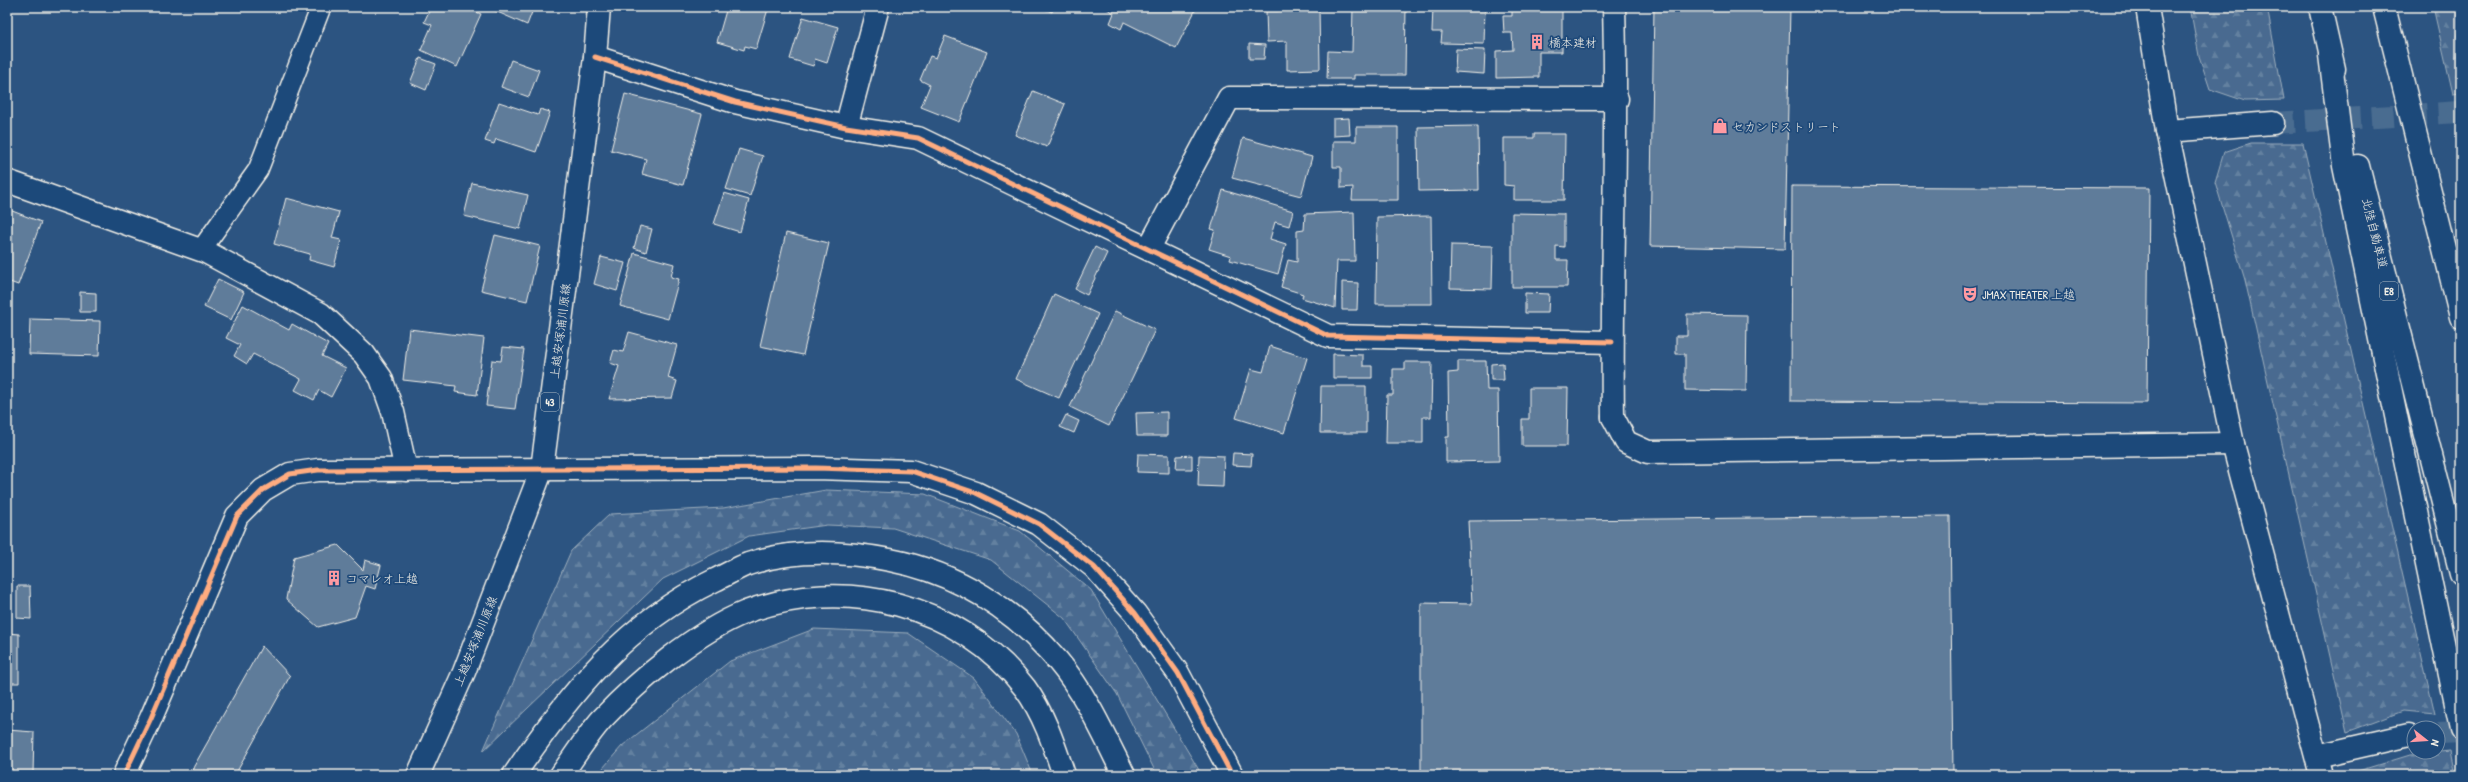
<svg xmlns="http://www.w3.org/2000/svg" width="2468" height="782" font-family="'Patrick Hand','Klee One',sans-serif">
	<style>
		.forest { fill: url(#forest-firs); stroke: #9eaebc }
		.building { fill: #5e7b9a; stroke: #f4f1e8 }
		.lines { fill: none; stroke-linecap: round; stroke-linejoin: round }
		.street-tunnel { stroke: #4a6c90; stroke-width: 22; stroke-dasharray: 22 11; stroke-linecap: butt }
		.lane-casing { stroke: #f4f1e8; stroke-width: 22 }
		.street-casing { stroke: #f4f1e8; stroke-width: 25 }
		.secondary-casing { stroke: #f4f1e8; stroke-width: 25 }
		.primary-casing { stroke: #f4f1e8; stroke-width: 25 }
		.highway-casing { stroke: #f4f1e8; stroke-width: 25 }
		.lane { stroke: #1f4a7a; stroke-width: 19 }
		.street { stroke: #1f4a7a; stroke-width: 22 }
		.secondary { stroke: #1f4a7a; stroke-width: 22 }
		.primary { stroke: #1f4a7a; stroke-width: 22 }
		.highway { stroke: #1f4a7a; stroke-width: 22 }
		.cycleway-casing { stroke: #1f4a7a; stroke-width: 8 }
		.cycleway { stroke: #ffac80; stroke-width: 5 }
		.labels { text-anchor: middle; dominant-baseline: central; stroke-width: 3.5; stroke-linejoin: round; paint-order: stroke }
		.shield { fill: #1f4a7a; stroke: #b4bfc7; stroke-width: 1 }
		.shield-label { font-size: 11px; font-weight: bold; fill: #f4f1e8 }
		.poi-label { font-size: 12px; fill: #f4f1e8; stroke: #1f4a7a; text-anchor: start }
		.street-label { font-size: 12px; fill: #f4f1e8; stroke: #1f4a7a }
	</style>
	<defs>
		<pattern id="forest-firs" width="22" height="20" patternUnits="userSpaceOnUse"><rect width="22" height="20" fill="#496b90"/><path d="M5 1l3.5 6h-7zM16 11l3.5 6h-7z" fill="#6481a0"/></pattern>
	</defs>
	<rect width="100%" height="100%" fill="#2c5481"/>
	<filter id="ink" filterUnits="userSpaceOnUse"><feTurbulence type="fractalNoise" baseFrequency=".025" numOctaves="2"/><feDisplacementMap in="SourceGraphic" scale="8" xChannelSelector="R" yChannelSelector="G"/><feConvolveMatrix kernelMatrix="1 2 1 2 8 2 1 2 1" color-interpolation-filters="sRGB"/></filter>
	<g filter="url(#ink)">
		<!-- forest -->
		<g class="forest">
			<polygon points="2190,7 2267,7 2284,100 2245,101 2210,89 2199,56"/>
			<polygon points="2433,7 2461,7 2461,93 2453,94"/>
			<polygon points="2251,143 2303,143 2435,714 2403,711 2347,732 2245,280 2215,182 2224,152"/>
			<polygon points="826,490 925,494 1020,531 1091,590 1202,775 1157,775 1117,694 1064,618 991,560 893,528 827,525 749,536 663,579 483,751 571,551 610,514 723,508"/>
			<polygon points="814,629 908,633 974,678 1016,734 1033,775 597,775 622,746 730,661"/>
			<polygon points="2450,751 2455,775 2359,775 2358,771 2410,755"/>
		</g>
		<!-- building -->
		<g class="building">
			<polygon points="431,7 466,7 481,14 457,67 421,50 432,25 424,22"/>
			<polygon points="486,7 534,7 527,25"/>
			<polygon points="727,7 768,9 756,49 745,46 744,50 717,42"/>
			<polygon points="1039,7 1054,7 1052,12"/>
			<polygon points="1104,7 1197,7 1176,48 1124,22 1121,29 1110,23 1114,13"/>
			<polygon points="1278,7 1319,7 1320,69 1287,70 1287,41 1267,42 1266,11 1278,11"/>
			<polygon points="1353,7 1406,7 1405,75 1354,75 1354,79 1327,79 1328,51 1352,52"/>
			<polygon points="1433,7 1485,7 1484,44 1441,43 1442,32 1432,32"/>
			<polygon points="1512,7 1562,7 1562,52 1539,52 1539,77 1496,78 1496,51 1513,50 1512,33 1504,33 1503,16 1512,16"/>
			<polygon points="1654,7 1790,7 1785,249 1650,246"/>
			<polygon points="803,17 838,27 827,63 815,59 813,66 790,59"/>
			<polygon points="945,36 987,52 959,122 921,107 930,85 920,80 930,56 936,58"/>
			<polygon points="1249,44 1265,45 1264,59 1249,59"/>
			<polygon points="1456,49 1485,50 1484,74 1455,72"/>
			<polygon points="420,58 436,64 426,90 410,83"/>
			<polygon points="511,60 539,70 529,97 501,87"/>
			<polygon points="1033,91 1065,104 1047,147 1015,135"/>
			<polygon points="625,94 702,114 683,185 642,174 646,159 611,150"/>
			<polygon points="499,102 538,115 540,109 550,112 536,152 496,139 494,144 485,141"/>
			<polygon points="1349,118 1350,135 1333,136 1333,119"/>
			<polygon points="1478,126 1479,190 1419,191 1418,127"/>
			<polygon points="1356,127 1398,127 1398,200 1352,200 1353,187 1341,188 1341,167 1333,167 1333,141 1356,141"/>
			<polygon points="1534,134 1565,134 1564,200 1514,200 1514,186 1504,185 1504,138 1534,138"/>
			<polygon points="1243,138 1312,157 1301,196 1232,178"/>
			<polygon points="739,149 763,156 750,196 726,189"/>
			<polygon points="472,183 528,195 520,229 464,216"/>
			<polygon points="1792,186 2149,188 2147,403 1791,401"/>
			<polygon points="1223,190 1293,211 1289,226 1275,222 1270,239 1286,244 1278,274 1230,260 1231,256 1209,249 1215,230 1211,229"/>
			<polygon points="724,193 749,200 740,232 714,224"/>
			<polygon points="286,198 339,212 332,238 341,240 334,267 309,260 310,254 274,244"/>
			<polygon points="7,209 41,222 18,285 7,281"/>
			<polygon points="1354,212 1355,261 1337,261 1335,308 1302,298 1303,294 1281,287 1288,260 1297,262 1297,231 1304,230 1305,214"/>
			<polygon points="1512,213 1564,214 1564,247 1556,246 1556,260 1568,260 1567,287 1512,287"/>
			<polygon points="1431,216 1432,304 1376,304 1377,217"/>
			<polygon points="640,226 652,229 646,252 634,248"/>
			<polygon points="786,233 829,243 803,355 760,346"/>
			<polygon points="495,235 540,246 527,301 481,290"/>
			<polygon points="1451,245 1493,246 1492,289 1450,288"/>
			<polygon points="1095,247 1107,253 1087,295 1075,289"/>
			<polygon points="634,253 674,264 671,277 679,279 668,319 620,306"/>
			<polygon points="601,257 625,263 617,291 594,284"/>
			<polygon points="218,279 244,292 231,320 204,307"/>
			<polygon points="1342,282 1358,283 1357,310 1342,310"/>
			<polygon points="80,292 96,293 96,312 80,312"/>
			<polygon points="1525,293 1549,294 1548,313 1525,313"/>
			<polygon points="1054,294 1098,314 1059,398 1016,379"/>
			<polygon points="243,305 289,330 292,324 328,344 322,356 346,368 331,397 319,390 314,400 295,390 301,379 253,354 247,364 234,356 240,345 226,338"/>
			<polygon points="1115,311 1155,330 1109,426 1070,407"/>
			<polygon points="1687,314 1747,315 1746,391 1685,390 1685,354 1676,354 1676,336 1687,336"/>
			<polygon points="30,319 100,321 99,356 29,354"/>
			<polygon points="409,329 484,338 477,395 455,392 456,386 403,380"/>
			<polygon points="629,332 677,345 668,378 677,381 672,398 609,399 619,366 610,363 614,350 623,352"/>
			<polygon points="1270,346 1307,358 1284,433 1236,418 1251,369 1263,372"/>
			<polygon points="503,347 524,349 515,409 486,406 492,360 501,361"/>
			<polygon points="1333,354 1363,355 1363,366 1372,366 1372,378 1333,378"/>
			<polygon points="1458,361 1486,361 1487,390 1498,390 1499,461 1446,462 1446,437 1449,437 1448,373 1458,372"/>
			<polygon points="1405,362 1432,362 1431,417 1423,417 1423,443 1386,443 1387,395 1393,395 1393,369 1405,369"/>
			<polygon points="1503,363 1504,380 1491,380 1491,364"/>
			<polygon points="1321,386 1366,386 1366,433 1320,433"/>
			<polygon points="1529,388 1568,388 1567,446 1522,446 1522,419 1529,419"/>
			<polygon points="1167,412 1167,436 1137,436 1136,413"/>
			<polygon points="1066,415 1079,421 1074,433 1060,427"/>
			<polygon points="1233,453 1252,454 1251,466 1232,465"/>
			<polygon points="1138,454 1169,455 1169,473 1137,472"/>
			<polygon points="1192,455 1192,469 1176,469 1177,456"/>
			<polygon points="1199,455 1224,456 1223,487 1198,486"/>
			<polygon points="1950,516 1953,775 1421,775 1421,603 1472,604 1468,521"/>
			<polygon points="338,545 363,570 365,560 381,565 375,589 366,586 355,617 318,627 286,599 294,557"/>
			<polygon points="17,586 30,586 31,619 17,618"/>
			<polygon points="7,633 19,634 19,683 7,683"/>
			<polygon points="262,646 290,676 235,775 189,775"/>
			<polygon points="7,730 34,732 33,774 7,773"/>
		</g>
		<g class="lines">
			<!-- street-tunnel -->
			<g class="street-tunnel">
				<polyline points="2273,123 2461,112"/>
				<polyline points="2438,733 2461,732"/>
			</g>
			<defs>
				<polyline id="lane" points="201,250 258,170 321,7"/>
				<g id="street">
					<polyline points="2147,7 2167,131 2233,444 2321,775"/>
					<polyline points="595,57 735,102 846,127 918,138 1328,336 1612,342"/>
					<polyline points="846,127 878,7"/>
					<polyline points="2167,131 2273,123"/>
					<polyline points="7,181 206,252 321,314 364,354 381,378 393,412 406,470"/>
					<polyline points="1149,248 1229,98 1617,99"/>
					<polyline points="1613,417 1626,442 1648,452 2233,444"/>
					<polyline points="2317,756 2409,735"/>
				</g>
				<g id="secondary">
					<path d="M1613,417C1611,281 1618,144 1614,7"/>
					<polyline points="124,775 151,718 237,516 263,490 290,474 318,470 816,468 911,471 976,493 1039,524 1094,567 1135,613 1178,673 1232,775"/>
				</g>
				<polyline id="primary" points="418,775 464,672 542,469 595,57 599,7"/>
				<g id="highway">
					<polyline points="2320,7 2334,69"/>
					<polyline points="2384,7 2461,317"/>
					<polyline points="2330,55 2344,166 2461,728"/>
					<polyline points="2358,166 2461,574"/>
					<path d="M514,775C569,694 625,623 715,580C726,575 737,568 748,564C793,549 844,551 890,560C957,573 1014,609 1058,661C1086,694 1105,737 1124,775"/>
					<path d="M561,775C574,757 587,736 602,719C639,680 696,632 746,612C845,575 960,604 1025,688C1044,714 1054,745 1064,775"/>
				</g>
			</defs>
			<!-- lane casing -->
			<use href="#lane" class="lane-casing"/>
			<!-- street casing -->
			<use href="#street" class="street-casing"/>
			<!-- secondary casing -->
			<use href="#secondary" class="secondary-casing"/>
			<!-- primary casing -->
			<use href="#primary" class="primary-casing"/>
			<!-- highway casing -->
			<use href="#highway" class="highway-casing"/>
			<!-- lane -->
			<use href="#lane" class="lane"/>
			<!-- street -->
			<use href="#street" class="street"/>
			<!-- secondary -->
			<use href="#secondary" class="secondary"/>
			<!-- primary -->
			<use href="#primary" class="primary"/>
			<!-- highway -->
			<use href="#highway" class="highway"/>
			<defs>
				<g id="cycleway">
					<polyline points="595,57 735,102 846,127 918,138 1328,336 1612,342"/>
					<polyline points="124,775 151,718 237,516 263,490 290,474 318,470 816,468 911,471 976,493 1039,524 1094,567 1135,613 1178,673 1232,775"/>
				</g>
			</defs>
			<!-- cycleway casing -->
			<use href="#cycleway" class="cycleway-casing"/>
			<!-- cycleway -->
			<use href="#cycleway" class="cycleway"/>
		</g>
	</g>
	<!-- icons -->
	<defs>
		<symbol id="building-bare" viewBox="-9 -9 18 18"><path d="M-4-6H4V6H1V3H-1V6H-4ZM-2.5-4.3h1.7v1.8h-1.7ZM.8-4.3h1.7v1.8H.8ZM-2.5-1h1.7V.8h-1.7ZM.8-1h1.7V.8H.8Z" fill="#ff9aa2" stroke="#1f4a7a" stroke-width="2.5" paint-order="stroke"/></symbol>
		<symbol id="shop-bare" viewBox="-9 -9 18 18"><path d="M-5-2.5h2.3a2.7 3.5 0 0 1 5.4 0H5L5.5 6h-11ZM-1.5-2.5h3a1.5 2.3 0 0 0-3 0Z" fill="#ff9aa2" stroke="#1f4a7a" stroke-width="2.5" paint-order="stroke"/></symbol>
		<symbol id="theatre-bare" viewBox="-9 -9 18 18"><path d="M-5-5.5Q0-4 5-5.5V0Q5 5 0 6Q-5 5-5 0ZM-3.3-2.5H-1v1.5H-3.3ZM1-2.5H3.3v1.5H1ZM-2.8 1Q0 5.5 2.8 1Z" fill="#ff9aa2" stroke="#1f4a7a" stroke-width="2.5" paint-order="stroke"/></symbol>
	</defs>
	<g fill-rule="evenodd">
		<use href="#building-bare" x="1526" y="31" width="22" height="22"/>
		<use href="#shop-bare" x="1709" y="115" width="22" height="22"/>
		<use href="#theatre-bare" x="1959" y="283" width="22" height="22"/>
		<use href="#building-bare" x="323" y="567" width="22" height="22"/>
	</g>
	<g class="labels">
		<!-- shield labels -->
		<g class="shield">
			<rect x="2380" y="282" width="18" height="18" rx="3"/>
			<rect x="541" y="393" width="18" height="18" rx="3"/>
		</g>
		<g class="shield-label">
			<text x="2389" y="291">E8</text>
			<text x="550" y="402">43</text>
		</g>
		<!-- poi labels -->
		<g class="poi-label">
			<text x="1549" y="42">橋本建材</text>
			<text x="1732" y="126">セカンドストリート</text>
			<text x="1982" y="294">JMAX THEATER 上越</text>
			<text x="346" y="578">コマレオ上越</text>
		</g>
		<!-- street labels -->
		<g class="street-label">
			<text transform="translate(2375 233) rotate(76)">北陸自動車道</text>
			<text transform="translate(560 331) rotate(-83)">上越安塚浦川原線</text>
			<text transform="translate(475 641) rotate(-68)">上越安塚浦川原線</text>
		</g>
	</g>
	<!-- margin -->
	<rect width="2468" height="782" fill="none" stroke="#1f4a7a" stroke-width="24"/>
	<rect x="12" y="12" width="2444" height="758" fill="none" stroke="#f4f1e8" stroke-width="1.5" filter="url(#ink)"/>
	<!-- north arrow -->
	<g transform="translate(2426 740) rotate(107)"><circle r="19" fill="#1f4a7a" stroke="#748da6"/>
	<path d="M0-3L7 15L0 10L-7 15Z" fill="#ff9aa2"/>
	<text y="-6" font-size="11" font-weight="bold" text-anchor="middle" fill="#f4f1e8">N</text>
	</g>
</svg>
